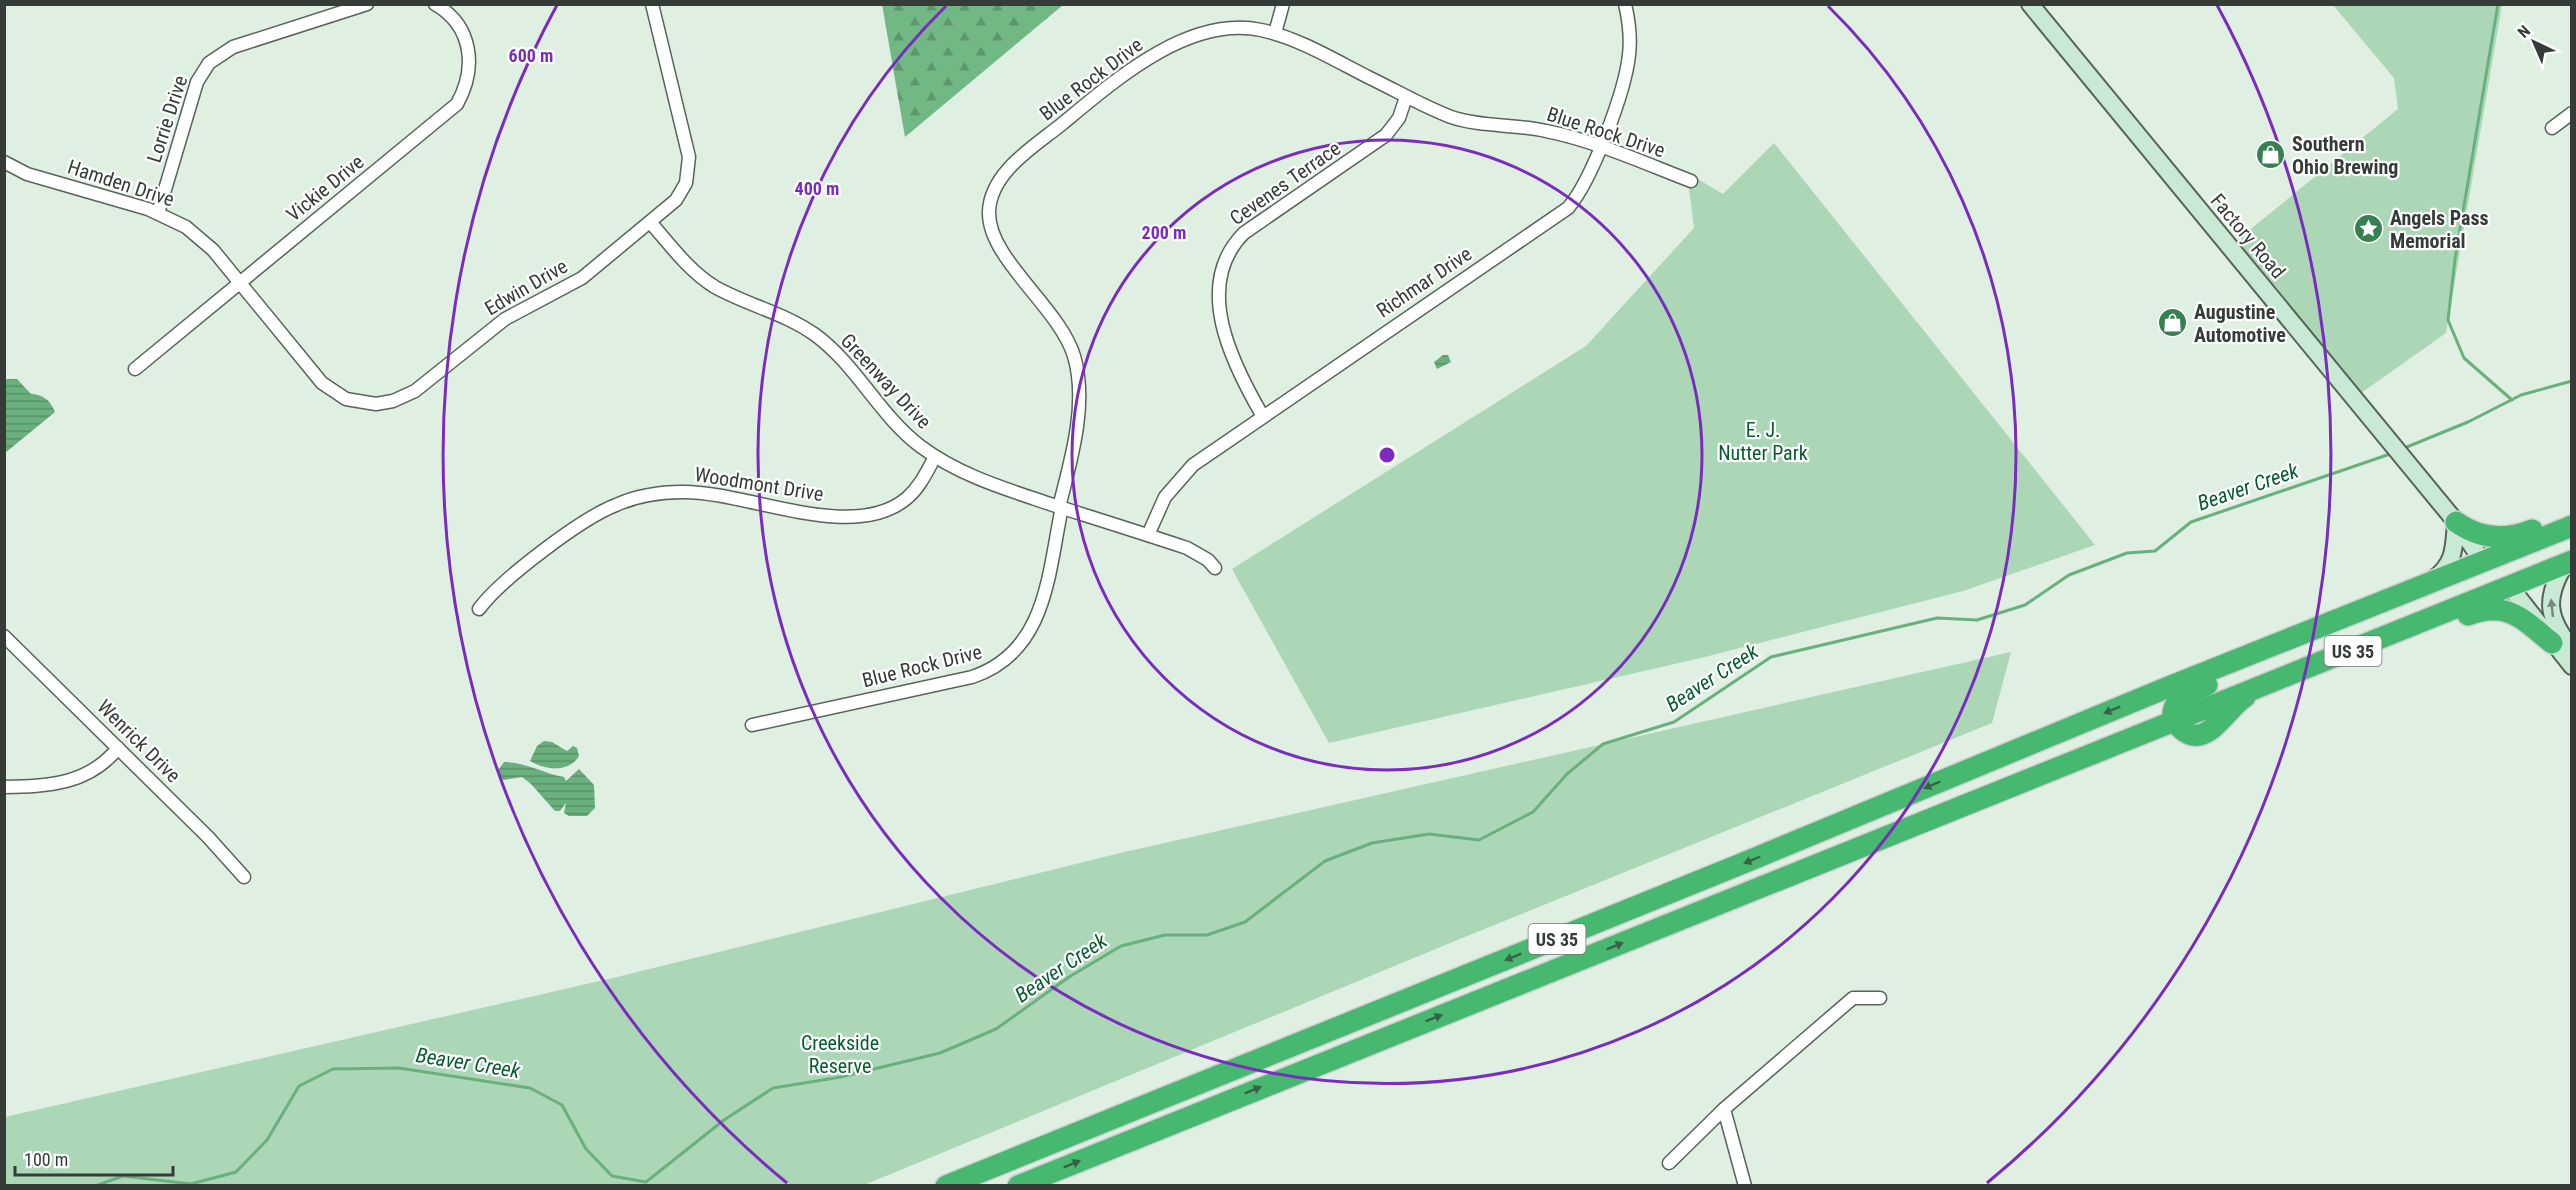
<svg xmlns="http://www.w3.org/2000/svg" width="2576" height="1190" font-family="'Roboto Condensed',sans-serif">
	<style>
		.green { fill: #acd7b6 }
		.forest { fill: url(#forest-firs) }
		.water { fill: url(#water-rules) }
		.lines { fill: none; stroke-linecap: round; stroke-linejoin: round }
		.stream { stroke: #69b07d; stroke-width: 3 }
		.street-casing { stroke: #57645a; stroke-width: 15 }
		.secondary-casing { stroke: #57645a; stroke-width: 20 }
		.highway-casing { stroke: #cfd0cf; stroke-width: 24 }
		.street { stroke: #fff; stroke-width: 12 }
		.secondary { stroke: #c8ead4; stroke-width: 16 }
		.highway { stroke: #46b86f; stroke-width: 21 }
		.oneway { fill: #778a7e }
		.oneway2 { fill: #3a6148 }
		.ring { fill: none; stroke: #7b2cbf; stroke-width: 3 }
		.labels { text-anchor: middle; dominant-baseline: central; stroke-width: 4.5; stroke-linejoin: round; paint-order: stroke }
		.shield { fill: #fff; stroke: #727673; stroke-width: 1.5 }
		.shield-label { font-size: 18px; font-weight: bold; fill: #353c37 }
		.street-label { font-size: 20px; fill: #353c37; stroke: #fff }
		.poi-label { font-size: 20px; font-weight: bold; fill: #353c37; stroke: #fff; text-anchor: start }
		.park-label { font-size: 20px; fill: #065c2e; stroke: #fff }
		.water-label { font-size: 21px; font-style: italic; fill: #065c2e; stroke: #fff }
		.centre { fill: #7b2cbf; stroke: #fff; stroke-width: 3 }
		.ring-label { font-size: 18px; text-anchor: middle; font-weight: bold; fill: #7b2cbf; stroke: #fff; stroke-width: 4.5; stroke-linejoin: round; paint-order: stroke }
	</style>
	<defs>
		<pattern id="forest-firs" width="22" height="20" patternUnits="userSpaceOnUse" patternTransform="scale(1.5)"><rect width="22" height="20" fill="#71b885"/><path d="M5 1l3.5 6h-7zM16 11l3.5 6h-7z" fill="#5e976e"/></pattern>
		<pattern id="water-rules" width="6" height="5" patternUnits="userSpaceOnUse" patternTransform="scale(1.5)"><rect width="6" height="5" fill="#69b07d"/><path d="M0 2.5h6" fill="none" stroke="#579067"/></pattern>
	</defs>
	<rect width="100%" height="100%" fill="#dfefe2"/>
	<!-- green -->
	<g class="green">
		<polygon points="2333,5 2502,5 2446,333 2354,398 2230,246 2398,109 2394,78"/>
		<polygon points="1774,143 2095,545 1963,591 1705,657 1329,743 1232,569 1586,346 1694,228 1689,188 1696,178 1723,194"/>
		<polygon points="2011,652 1992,723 1455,941 864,1185 5,1185 5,1117 617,977 1116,854"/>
	</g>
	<!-- forest -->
	<polygon class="forest" points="882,4 1063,4 1063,5 905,137"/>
	<!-- water -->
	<g class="water">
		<polygon points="1443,355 1448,355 1451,362 1437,369 1434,362"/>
		<path d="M7,379H17L31,394C44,395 50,400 55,412L5,453L4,382Z"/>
		<path d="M544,741L552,742L567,751L573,746L577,748L579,756C569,773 545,770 530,761L537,746Z"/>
		<path d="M504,762C525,762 543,773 564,777L566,781L579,769L594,785L595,808L587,816H569L564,813L566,803L560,811H555L531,784L522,777L503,780L498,775L499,769Z"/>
	</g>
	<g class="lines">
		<!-- stream -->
		<g class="stream">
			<polyline points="2498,4 2455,259 2448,320 2464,358 2512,400"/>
			<polyline points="2402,449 2468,422 2521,395 2572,381"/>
			<polyline points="95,1186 123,1176 191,1184 236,1172 267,1140 299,1086 333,1069 399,1068 530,1088 562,1105 586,1149 612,1176 646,1182 724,1120 773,1088 841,1077 940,1053 996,1029 1069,977 1121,946 1165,935 1207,935 1245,922 1325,861 1372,843 1429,834 1479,840 1533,812 1567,774 1603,744 1674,722 1771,657 1937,618 1977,620 2025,605 2069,575 2127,553 2155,551 2191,522 2393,453"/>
		</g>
		<defs>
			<g id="street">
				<polyline points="1275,33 1283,4"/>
				<polyline points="2552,128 2572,113"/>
				<polyline points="4,162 27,174 148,209 186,227 213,250 322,383 346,399 376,404 393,401 415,391 505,319 582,278 676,200 686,183 689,157 652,4"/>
				<polyline points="158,213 197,82 209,63 233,47 367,4"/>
				<path d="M651,223C670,245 690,272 715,287C747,305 784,313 814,334C856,364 879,415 920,446C960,476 1006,489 1053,505C1097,519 1142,533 1187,548L1208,560L1215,568"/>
				<path d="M135,369L457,104C477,68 473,26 435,4"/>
				<path d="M1262,415C1232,363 1192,285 1244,233L1386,135L1399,118L1406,97"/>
				<path d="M1059,507C1071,460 1088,404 1074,356C1059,307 988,259 989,212C990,172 1035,146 1062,124C1114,81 1188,15 1261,30C1299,38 1336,61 1370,78C1397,91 1422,106 1451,117C1481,127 1515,124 1546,131C1596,141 1644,163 1691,181"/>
				<path d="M1148,535L1165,497L1193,465L1568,208C1592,180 1625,92 1629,55C1631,38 1629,21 1625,4"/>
				<path d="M479,609C500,580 582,518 616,505C636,496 659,492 682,492C747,491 853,544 907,498C920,487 927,471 935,457"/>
				<polyline points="4,636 208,837 244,877"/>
				<path d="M752,725L972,677C1047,652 1048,574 1062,507"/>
				<path d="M4,787C48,786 88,785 118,748"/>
				<polyline points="1669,1163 1724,1109"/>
				<polyline points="1745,1186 1724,1109 1853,998 1880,998"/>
			</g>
			<g id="secondary">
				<polyline points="2030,4 2456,522 2483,562"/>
				<path d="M2565,564C2544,599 2547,618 2572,649"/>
				<path d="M2434,579C2455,563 2454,548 2456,522"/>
				<polyline points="2510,587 2572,666"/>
			</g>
			<g id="highway">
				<path d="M2456,522C2480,539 2505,541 2532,530"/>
				<path d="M2468,615C2507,600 2523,619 2552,643"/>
				<path d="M2207,685C2191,692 2168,700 2174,721C2203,759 2223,711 2245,697"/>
				<polyline points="946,1186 1741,864 2166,688 2572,526"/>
				<polyline points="1018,1186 2572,561"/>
			</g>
		</defs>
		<!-- street casing -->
		<use href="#street" class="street-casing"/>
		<!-- secondary casing -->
		<use href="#secondary" class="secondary-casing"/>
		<!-- highway casing -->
		<use href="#highway" class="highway-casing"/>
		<!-- street -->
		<use href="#street" class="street"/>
		<!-- secondary -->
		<use href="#secondary" class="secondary"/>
		<!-- highway -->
		<use href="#highway" class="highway"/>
	</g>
	<!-- one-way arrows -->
	<defs><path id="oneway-solid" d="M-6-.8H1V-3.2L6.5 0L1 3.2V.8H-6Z" transform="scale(1.5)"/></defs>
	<use class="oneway" href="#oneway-solid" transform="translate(2552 608) rotate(-96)"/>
	<g class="oneway2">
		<use href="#oneway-solid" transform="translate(2112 710) rotate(157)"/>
		<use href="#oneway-solid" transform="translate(1932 785) rotate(157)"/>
		<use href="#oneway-solid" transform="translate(1752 860) rotate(157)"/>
		<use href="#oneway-solid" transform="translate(1615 946) rotate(-22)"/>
		<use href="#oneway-solid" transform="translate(1513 957) rotate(158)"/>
		<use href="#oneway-solid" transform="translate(1434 1018) rotate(-22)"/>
		<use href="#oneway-solid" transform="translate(1253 1090) rotate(-22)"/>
		<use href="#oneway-solid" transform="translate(1072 1164) rotate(-22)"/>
	</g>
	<!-- distance rings -->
	<g class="ring">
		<circle cx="1387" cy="455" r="315"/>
		<path d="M1828 6A629 629 0 1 1 946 6"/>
		<path d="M787 1183A944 944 0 0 1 557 5M2217 5A944 944 0 0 1 1987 1183"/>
	</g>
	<!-- icons -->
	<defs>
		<symbol id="shop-disc" viewBox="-11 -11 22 22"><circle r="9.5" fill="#36814f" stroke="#fff"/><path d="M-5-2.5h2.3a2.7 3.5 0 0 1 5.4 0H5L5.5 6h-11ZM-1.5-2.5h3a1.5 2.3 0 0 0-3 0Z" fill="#fff"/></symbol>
		<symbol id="sight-disc" viewBox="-11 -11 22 22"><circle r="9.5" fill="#36814f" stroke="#fff"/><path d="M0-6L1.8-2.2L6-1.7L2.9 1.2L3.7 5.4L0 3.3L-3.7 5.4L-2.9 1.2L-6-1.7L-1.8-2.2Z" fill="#fff"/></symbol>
	</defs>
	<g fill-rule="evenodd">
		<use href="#shop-disc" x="2254" y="138" width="33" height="33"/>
		<use href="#sight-disc" x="2352" y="212" width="33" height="33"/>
		<use href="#shop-disc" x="2156" y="306" width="33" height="33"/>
	</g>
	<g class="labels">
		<!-- shield labels -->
		<g class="shield">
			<rect x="2324.5" y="636" width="57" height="30" rx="4.5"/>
			<rect x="1528.5" y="924" width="57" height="30" rx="4.5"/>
		</g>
		<g class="shield-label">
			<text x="2353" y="651">US 35</text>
			<text x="1557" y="939">US 35</text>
		</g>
		<!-- street labels -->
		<g class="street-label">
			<text transform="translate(1091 79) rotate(-37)">Blue Rock Drive</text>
			<text transform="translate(167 119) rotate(-72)">Lorrie Drive</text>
			<text transform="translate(1606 132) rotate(18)">Blue Rock Drive</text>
			<text transform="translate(121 183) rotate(18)">Hamden Drive</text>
			<text transform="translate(1285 183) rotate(-35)">Cevenes Terrace</text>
			<text transform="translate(325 188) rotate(-39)">Vickie Drive</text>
			<text transform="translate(2248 236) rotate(50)">Factory Road</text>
			<text transform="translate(1424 282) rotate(-34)">Richmar Drive</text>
			<text transform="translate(526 287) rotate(-30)">Edwin Drive</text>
			<text transform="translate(886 381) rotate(47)">Greenway Drive</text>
			<text transform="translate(759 484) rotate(9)">Woodmont Drive</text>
			<text transform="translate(922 666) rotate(-14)">Blue Rock Drive</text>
			<text transform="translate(139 741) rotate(45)">Wenrick Drive</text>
		</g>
		<!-- poi labels -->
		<g class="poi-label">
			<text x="2292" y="144">Southern<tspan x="2292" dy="23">Ohio Brewing</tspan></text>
			<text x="2390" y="218">Angels Pass<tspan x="2390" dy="23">Memorial</tspan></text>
			<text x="2194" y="312">Augustine<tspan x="2194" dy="23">Automotive</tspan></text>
		</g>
		<!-- park labels -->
		<g class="park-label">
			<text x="1763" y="430">E. J.<tspan x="1763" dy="23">Nutter Park</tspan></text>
			<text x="840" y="1043">Creekside<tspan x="840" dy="23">Reserve</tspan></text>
		</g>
		<!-- water labels -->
		<g class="water-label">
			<text transform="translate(2248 487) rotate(-19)">Beaver Creek</text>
			<text transform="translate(1712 678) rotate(-33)">Beaver Creek</text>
			<text transform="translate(1061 968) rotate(-34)">Beaver Creek</text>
			<text transform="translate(468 1063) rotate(9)">Beaver Creek</text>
		</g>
	</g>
	<circle cx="1387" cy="455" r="9" class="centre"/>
	<g class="ring-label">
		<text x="531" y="62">600 m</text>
		<text x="817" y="195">400 m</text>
		<text x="1164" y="239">200 m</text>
	</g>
	<!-- border -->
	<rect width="2576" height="1190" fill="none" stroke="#353c37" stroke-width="12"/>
	<!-- north arrow -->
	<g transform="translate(2534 42) rotate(316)" stroke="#ffffff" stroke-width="4.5" paint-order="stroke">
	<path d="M0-4.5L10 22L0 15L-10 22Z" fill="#353c37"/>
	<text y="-9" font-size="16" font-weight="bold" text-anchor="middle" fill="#353c37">N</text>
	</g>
	<!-- scale -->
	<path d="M15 1166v9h158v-9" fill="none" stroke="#353c37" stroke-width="3"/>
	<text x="24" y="1166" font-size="18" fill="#353c37" stroke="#ffffff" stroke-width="4.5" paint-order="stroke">100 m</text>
</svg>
